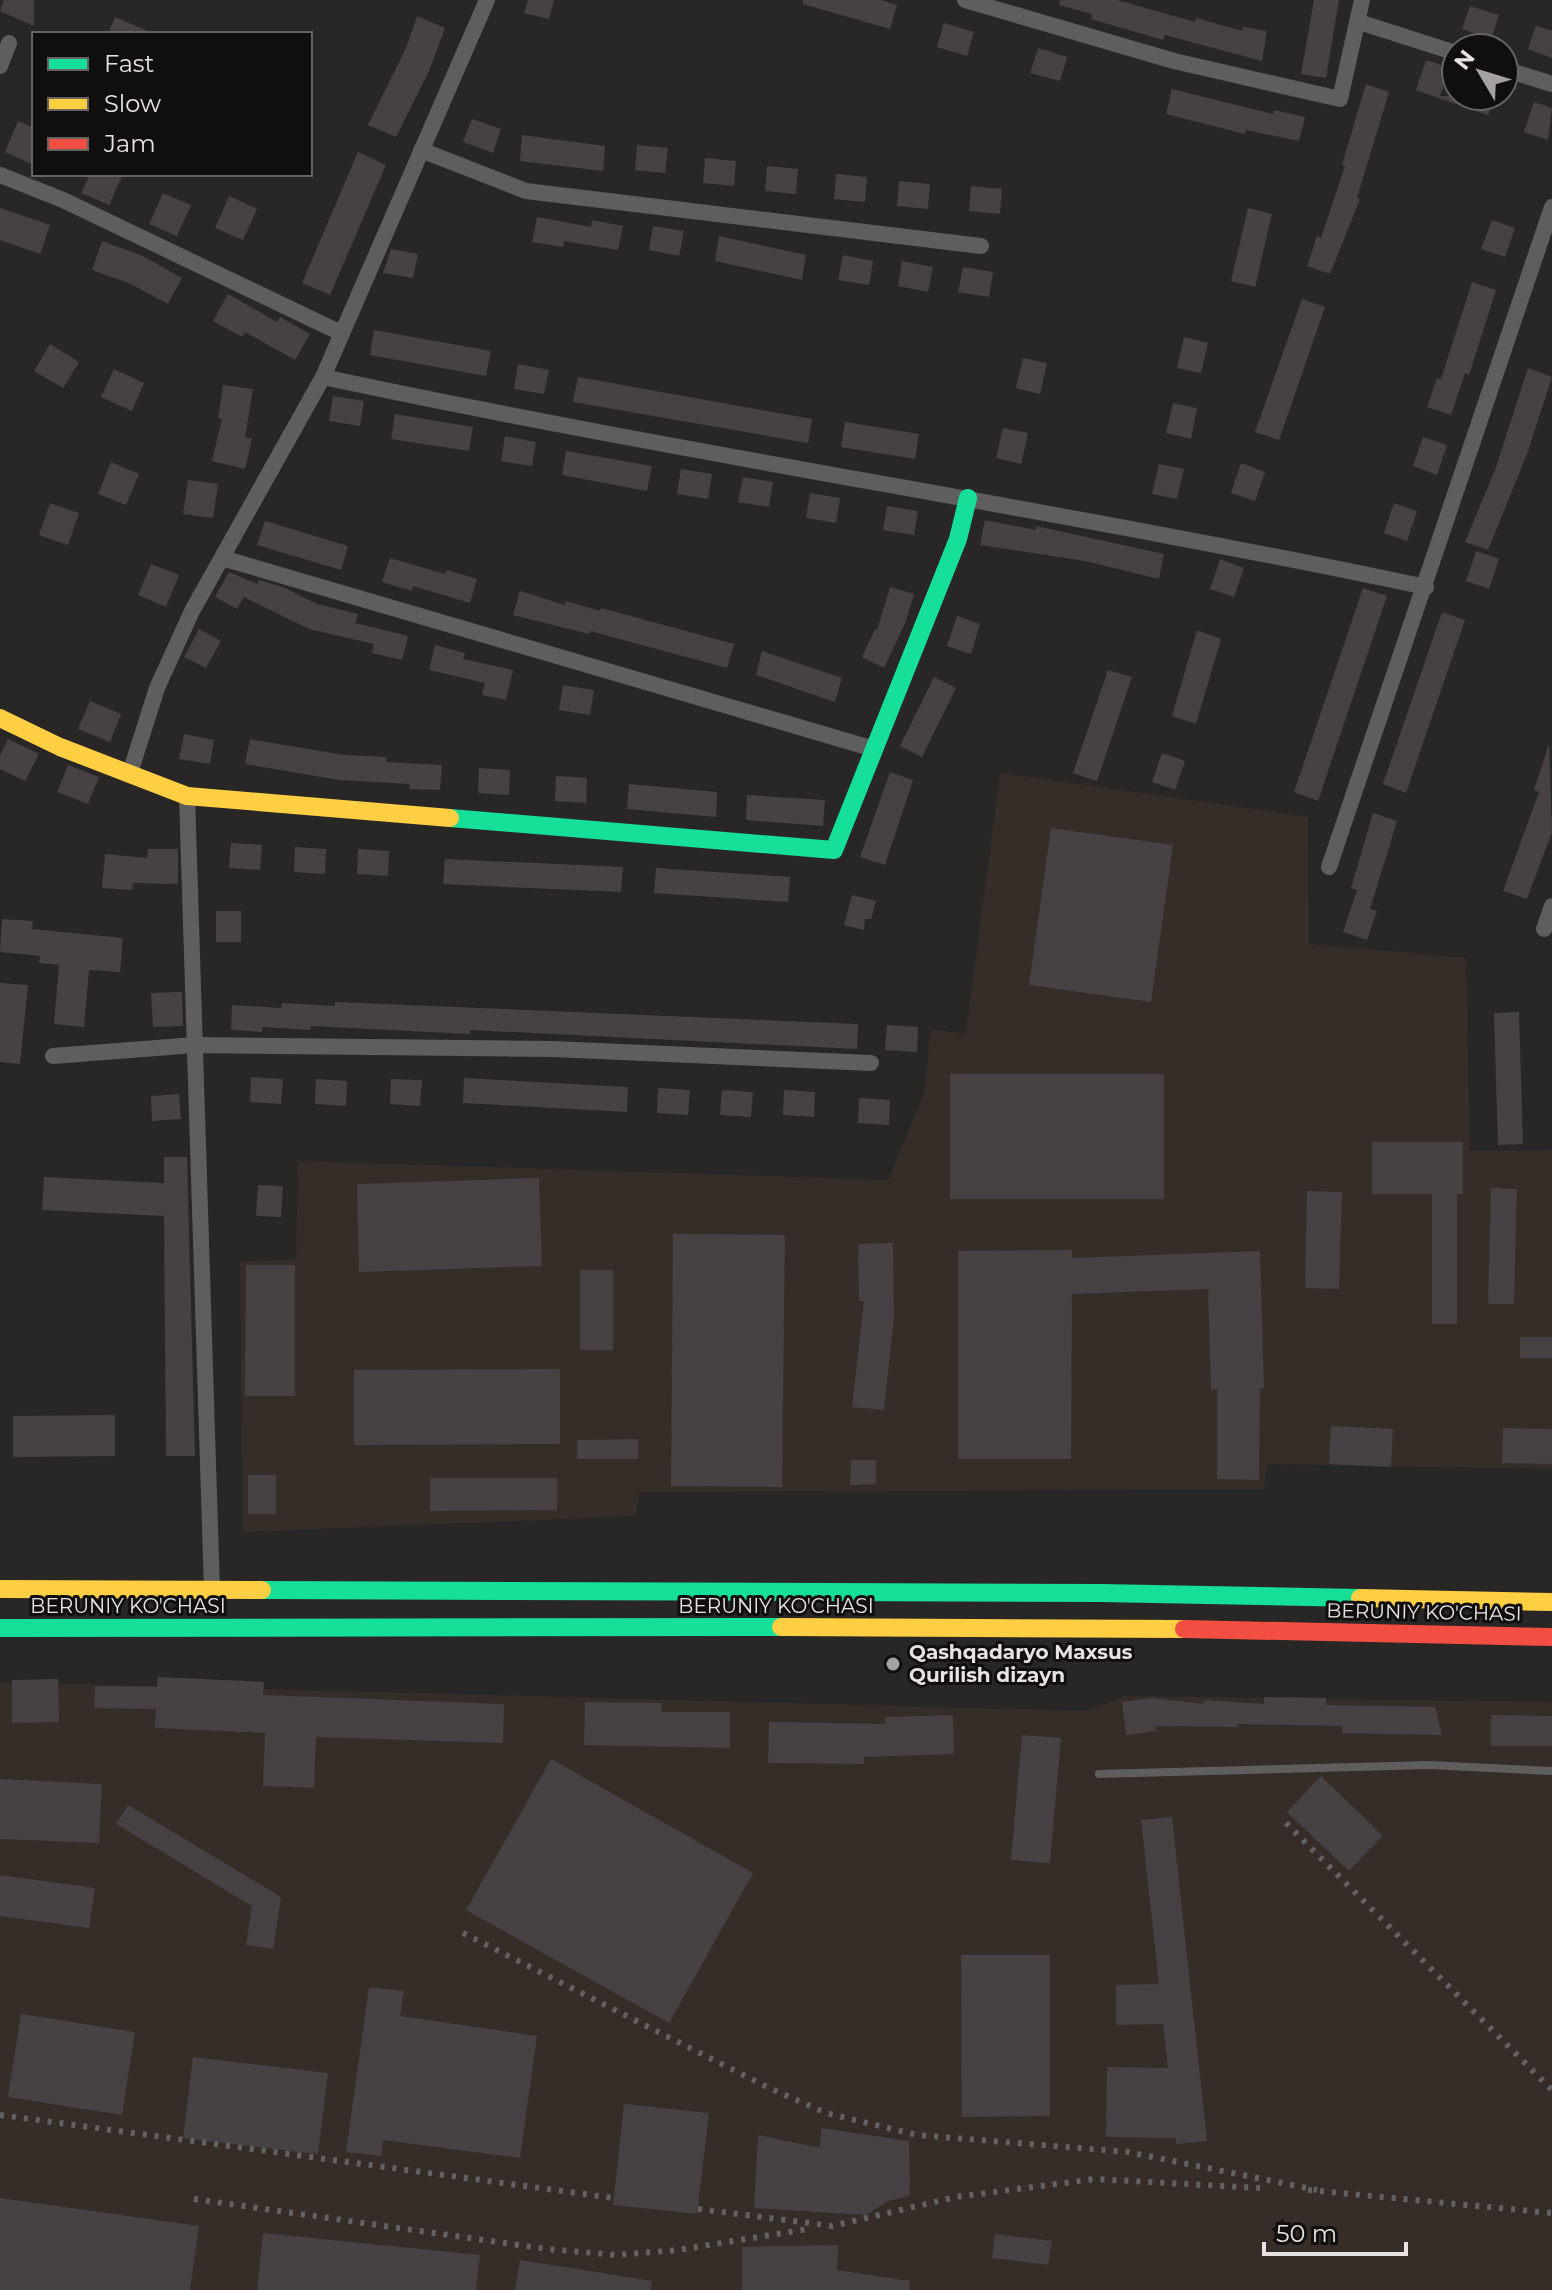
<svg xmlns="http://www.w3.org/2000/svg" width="1552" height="2290" font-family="Montserrat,sans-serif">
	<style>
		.built { fill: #372d28 }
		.building { fill: #474144 }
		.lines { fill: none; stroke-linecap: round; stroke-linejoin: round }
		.lane { stroke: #605e5d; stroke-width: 8 }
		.street { stroke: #605e5d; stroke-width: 16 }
		.fast { stroke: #16e098; stroke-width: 18 }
		.slow { stroke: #ffcf43; stroke-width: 18 }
		.jam { stroke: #f24e42; stroke-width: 18 }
		.rail { stroke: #646261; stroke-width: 6; stroke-dasharray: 4 8; stroke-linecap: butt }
		.poi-dot { fill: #a4a1a0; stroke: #110f0e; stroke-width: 3 }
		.labels { text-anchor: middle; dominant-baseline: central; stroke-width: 6; stroke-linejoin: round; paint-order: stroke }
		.street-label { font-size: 20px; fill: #e6e3e2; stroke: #110f0e }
		.poi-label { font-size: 20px; font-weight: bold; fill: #e6e3e2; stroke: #110f0e; text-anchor: start }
	</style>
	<rect width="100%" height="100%" fill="#292725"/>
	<!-- built -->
	<g class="built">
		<polygon points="1000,773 1308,817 1309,944 1466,958 1470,1151 1552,1150 1552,1469 1267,1464 1264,1489 639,1492 636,1516 243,1532 240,1262 296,1259 298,1161 888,1180 925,1091 930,1029 966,1034"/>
		<polygon points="0,1682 1087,1711 1125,1696 1552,1702 1552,2290 0,2290"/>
	</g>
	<!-- building -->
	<g class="building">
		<polygon points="4,0 34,0 34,26 0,11"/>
		<polygon points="528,0 554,0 549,19 524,13"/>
		<polygon points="803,0 881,0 897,5 890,29 803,4"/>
		<polygon points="1060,0 1117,0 1195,22 1196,18 1242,31 1243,27 1267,31 1262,61 1165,35 1163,40 1091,19 1092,14 1059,5"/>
		<polygon points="1314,0 1339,0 1326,78 1301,74"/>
		<polygon points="1470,6 1499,15 1491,39 1462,29"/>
		<polygon points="417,16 445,28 429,71 396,137 368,125 406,48"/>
		<polygon points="115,17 155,34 108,34"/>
		<polygon points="944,23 974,32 967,56 937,47"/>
		<polygon points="1536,26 1552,31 1552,58 1528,49"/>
		<polygon points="1038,48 1067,57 1060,81 1030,73"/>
		<polygon points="1426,60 1450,68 1440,96 1494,96 1488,115 1416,90"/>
		<polygon points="1366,84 1389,92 1357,198 1360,199 1330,274 1307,266 1317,236 1321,238 1345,166 1342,165"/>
		<polygon points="1172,89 1273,114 1274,110 1305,117 1299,141 1246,130 1245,134 1166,114"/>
		<polygon points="1534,102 1552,108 1548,140 1524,132"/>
		<polygon points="472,119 501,129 493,153 463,142"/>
		<polygon points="18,121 34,128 34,165 5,152"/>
		<polygon points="522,135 605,146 603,171 520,161"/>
		<polygon points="637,145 668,148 665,173 635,170"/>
		<polygon points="358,152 386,165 330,295 302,283"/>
		<polygon points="705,158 736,161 734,186 703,183"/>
		<polygon points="767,166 798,169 796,194 765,191"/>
		<polygon points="90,174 123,174 109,205 81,193"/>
		<polygon points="836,174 867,177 865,202 834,199"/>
		<polygon points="899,181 930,184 928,209 897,206"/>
		<polygon points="971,186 1002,189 1000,214 969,211"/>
		<polygon points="163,193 191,205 177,236 149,224"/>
		<polygon points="229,196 257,209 243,240 215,228"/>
		<polygon points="0,208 50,225 40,254 0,240"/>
		<polygon points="1248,208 1272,214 1255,287 1231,281"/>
		<polygon points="537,217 591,227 592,220 623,226 618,250 564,241 563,247 532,242"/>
		<polygon points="1492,220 1515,228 1505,257 1481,249"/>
		<polygon points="653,226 684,231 679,256 649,250"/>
		<polygon points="719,236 806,255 802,280 715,261"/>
		<polygon points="102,241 143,256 182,278 168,304 129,283 92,270"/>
		<polygon points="391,249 418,254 413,278 383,273"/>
		<polygon points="843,255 873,261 869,285 838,280"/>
		<polygon points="902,261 933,267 928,292 898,286"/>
		<polygon points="963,267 993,272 989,297 958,292"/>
		<polygon points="1472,282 1496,290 1469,375 1465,373 1451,415 1427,407 1437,378 1441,379"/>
		<polygon points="228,294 277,322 280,317 310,334 295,360 245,332 242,337 213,321"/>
		<polygon points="1302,299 1325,307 1279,440 1255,432"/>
		<polygon points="374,330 491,351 486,376 370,355"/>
		<polygon points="1184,337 1208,343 1201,373 1177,368"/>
		<polygon points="50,344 79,362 63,388 34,371"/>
		<polygon points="1023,358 1047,363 1040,394 1016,388"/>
		<polygon points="518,364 549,370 544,394 514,389"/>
		<polygon points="1528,368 1552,377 1527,454 1488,550 1465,542 1495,470"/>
		<polygon points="114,369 144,383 132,411 101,397"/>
		<polygon points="578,377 812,419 808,443 573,402"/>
		<polygon points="223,385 253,389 245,437 252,439 245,469 212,461 222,419 218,418"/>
		<polygon points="333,396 364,401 360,426 329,421"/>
		<polygon points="1173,403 1197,408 1191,439 1166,433"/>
		<polygon points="395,414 473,427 469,451 391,439"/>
		<polygon points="845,422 919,434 915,459 841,447"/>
		<polygon points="1003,428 1028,433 1021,464 996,458"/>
		<polygon points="505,436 536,442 532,466 501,461"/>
		<polygon points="1423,437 1447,445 1437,475 1413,466"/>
		<polygon points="566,451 652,466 647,491 562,475"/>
		<polygon points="111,462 139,474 126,505 98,494"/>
		<polygon points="1241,463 1265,472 1255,501 1231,493"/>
		<polygon points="1159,464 1184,469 1177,499 1152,494"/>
		<polygon points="681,469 712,474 708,499 677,494"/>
		<polygon points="743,477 773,482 769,507 738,502"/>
		<polygon points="188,480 218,484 213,518 183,514"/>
		<polygon points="810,493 840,498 836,523 806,518"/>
		<polygon points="50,503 79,513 68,545 39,535"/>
		<polygon points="1394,503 1417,511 1407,541 1384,533"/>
		<polygon points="887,506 918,511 914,535 883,530"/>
		<polygon points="985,520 1036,530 1036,526 1164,554 1159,579 1085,561 980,545"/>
		<polygon points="265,521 348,546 341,570 257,545"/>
		<polygon points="1476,551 1499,559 1489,589 1466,581"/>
		<polygon points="390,558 445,574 447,570 477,579 470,603 413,586 412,591 382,582"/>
		<polygon points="1220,559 1244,568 1234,597 1210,589"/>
		<polygon points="151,564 179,575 166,607 138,595"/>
		<polygon points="229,572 257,584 259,580 283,587 317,604 358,614 355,623 408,636 402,660 372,653 374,644 309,629 244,597 237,609 215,597"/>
		<polygon points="890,587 914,594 906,621 884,668 862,657 875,629 877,630"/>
		<polygon points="1363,588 1387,596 1318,801 1294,792"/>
		<polygon points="520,591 565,605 566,601 600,611 601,608 734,644 727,668 590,631 589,634 513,615"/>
		<polygon points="1442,612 1465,620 1406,793 1383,784"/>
		<polygon points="957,616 980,624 971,654 947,646"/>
		<polygon points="199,629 221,641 206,668 184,657"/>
		<polygon points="1197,630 1221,639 1196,724 1172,716"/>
		<polygon points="435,645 465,653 463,659 513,670 506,700 482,695 485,683 429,670"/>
		<polygon points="762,651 842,678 835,702 756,675"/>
		<polygon points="1108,670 1132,677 1097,781 1073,773"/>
		<polygon points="934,677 956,688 922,757 900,746"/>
		<polygon points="563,685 594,690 590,715 559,710"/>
		<polygon points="90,701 121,714 110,742 78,729"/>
		<polygon points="184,734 214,740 210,764 179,759"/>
		<polygon points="8,739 39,754 25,781 0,769 0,756"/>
		<polygon points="250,739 344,755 387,757 386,762 442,765 440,790 409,789 410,784 339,780 245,764"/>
		<polygon points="1549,744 1552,832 1527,899 1503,891 1539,792 1534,790"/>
		<polygon points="1162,753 1185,761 1175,790 1152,782"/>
		<polygon points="68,765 99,777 88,804 57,792"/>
		<polygon points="479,768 510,770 509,795 478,793"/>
		<polygon points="890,772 913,780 885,865 860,857"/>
		<polygon points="556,776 587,778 586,803 555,801"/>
		<polygon points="629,784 717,792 716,817 627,809"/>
		<polygon points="747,795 825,800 823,826 746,820"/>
		<polygon points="1373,813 1397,821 1370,909 1377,911 1367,940 1343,932 1357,890 1351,888"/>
		<polygon points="1051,828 1173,845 1151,1002 1029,985"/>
		<polygon points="231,843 262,845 260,870 229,868"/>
		<polygon points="295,847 326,849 325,874 294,872"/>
		<polygon points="148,849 178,849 178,884 133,883 132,890 102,888 105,854 147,858"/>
		<polygon points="358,849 389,851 388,876 357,874"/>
		<polygon points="445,859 623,867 621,892 443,884"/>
		<polygon points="656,868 790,877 788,902 654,893"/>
		<polygon points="852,895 876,901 871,919 865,919 864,930 844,925"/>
		<rect x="216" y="911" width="25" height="31"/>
		<polygon points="2,919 33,921 32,929 123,938 120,972 89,970 84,1027 54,1024 59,965 39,963 40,956 0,952"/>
		<polygon points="0,983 28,985 20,1064 0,1062"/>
		<polygon points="182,992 183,1026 153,1027 151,993"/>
		<polygon points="335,1002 858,1024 857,1049 470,1030 470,1034 311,1026 311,1030 262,1027 262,1032 231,1030 232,1005 281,1008 282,1003 335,1006"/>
		<polygon points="1519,1012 1523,1144 1498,1145 1494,1013"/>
		<polygon points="887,1025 918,1027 917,1052 885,1050"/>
		<rect x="950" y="1074" width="214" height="125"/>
		<polygon points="251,1077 283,1079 281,1104 250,1102"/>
		<polygon points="464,1078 628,1087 627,1112 463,1103"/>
		<polygon points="316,1079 347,1081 346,1106 315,1104"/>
		<polygon points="391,1079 422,1080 420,1106 390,1104"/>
		<polygon points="658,1088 690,1090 688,1115 657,1113"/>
		<polygon points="722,1090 753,1092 751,1117 720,1115"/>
		<polygon points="784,1090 815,1092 814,1117 783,1115"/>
		<polygon points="179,1094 181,1119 152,1121 151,1096"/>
		<polygon points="859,1098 890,1100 889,1125 858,1123"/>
		<polygon points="1372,1142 1463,1142 1463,1194 1457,1194 1457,1324 1432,1324 1432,1194 1372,1194"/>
		<polygon points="164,1157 187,1157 195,1456 166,1456 164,1216 42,1210 44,1177 164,1183"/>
		<polygon points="539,1178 542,1266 359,1272 357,1184"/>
		<polygon points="258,1185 283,1186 281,1217 256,1216"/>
		<polygon points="1491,1188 1517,1189 1514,1304 1488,1304"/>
		<polygon points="1307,1191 1342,1192 1339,1289 1305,1288"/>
		<polygon points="673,1234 785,1235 782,1487 671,1486"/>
		<polygon points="893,1243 894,1316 884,1410 852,1407 864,1301 859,1301 858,1244"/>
		<polygon points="1072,1250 1072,1258 1260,1251 1264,1388 1260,1388 1259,1480 1217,1479 1217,1389 1211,1390 1208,1289 1072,1294 1071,1459 958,1459 958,1251"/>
		<polygon points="246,1265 295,1265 295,1396 245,1396"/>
		<rect x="580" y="1270" width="33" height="80"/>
		<rect x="1520" y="1337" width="32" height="21"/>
		<polygon points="560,1369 560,1444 354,1445 354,1370"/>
		<polygon points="115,1415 115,1456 13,1457 13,1416"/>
		<polygon points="1331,1426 1393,1429 1391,1467 1329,1464"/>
		<polygon points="1503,1428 1552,1429 1552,1464 1502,1463"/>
		<polygon points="638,1439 638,1459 577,1459 577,1440"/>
		<polygon points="851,1460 876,1460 876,1484 850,1485"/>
		<rect x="248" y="1475" width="28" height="39"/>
		<polygon points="430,1478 557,1478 557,1510 430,1511"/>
		<polygon points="158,1677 264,1682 263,1695 504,1704 503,1743 316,1737 314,1788 263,1786 265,1733 155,1728 156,1709 94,1708 95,1686 157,1687"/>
		<polygon points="58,1679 59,1722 12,1723 12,1680"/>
		<polygon points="1264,1697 1326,1698 1326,1705 1435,1707 1442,1735 1342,1733 1342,1726 1238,1724 1238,1727 1155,1726 1156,1731 1126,1735 1122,1702 1152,1698 1204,1704 1204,1700 1264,1704"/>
		<polygon points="585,1702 662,1703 661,1712 730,1712 730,1748 584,1745"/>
		<polygon points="953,1715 954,1754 864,1757 864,1764 768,1763 769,1722 885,1724 885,1717"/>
		<polygon points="1491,1715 1552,1716 1552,1746 1491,1746"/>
		<polygon points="1022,1735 1061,1738 1050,1863 1011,1860"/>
		<polygon points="551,1759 753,1873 669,2023 466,1910"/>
		<polygon points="1321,1776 1383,1836 1349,1871 1287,1812"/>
		<polygon points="0,1779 102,1784 99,1843 0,1839"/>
		<polygon points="128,1805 281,1897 273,1949 246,1945 252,1906 116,1824"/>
		<polygon points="1172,1817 1207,2141 1176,2144 1176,2138 1106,2137 1107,2067 1168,2068 1163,2024 1116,2025 1116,1985 1159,1984 1141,1820"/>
		<polygon points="0,1875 95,1888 89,1928 0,1916"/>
		<polygon points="961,1955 1050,1955 1050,2116 962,2117"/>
		<polygon points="369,1987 404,1991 400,2016 537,2036 520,2158 383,2140 381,2156 346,2152"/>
		<polygon points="21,2014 135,2032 122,2115 8,2097"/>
		<polygon points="193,2057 328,2073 318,2154 183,2138"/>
		<polygon points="624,2104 709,2113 697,2214 613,2205"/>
		<polygon points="821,2128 909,2141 910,2196 888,2201 866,2215 754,2208 758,2135 820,2148"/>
		<polygon points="0,2198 199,2226 190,2290 0,2290"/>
		<polygon points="263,2233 480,2255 476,2290 257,2290"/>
		<polygon points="995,2234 1052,2241 1048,2265 992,2258"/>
		<polygon points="838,2245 837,2270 910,2281 909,2290 742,2290 742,2247"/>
		<polygon points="520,2260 652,2281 651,2290 515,2290"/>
	</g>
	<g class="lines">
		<!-- lane -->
		<polyline class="lane" points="1099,1774 1429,1765 1552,1771"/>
		<!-- street -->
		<g class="street">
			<polyline points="965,0 1174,61 1340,99 1362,0"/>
			<polyline points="1359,22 1456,53"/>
			<polyline points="0,66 9,43"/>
			<polyline points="1504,69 1552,84"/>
			<polyline points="421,150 526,191 981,246"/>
			<polyline points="0,175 63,200 341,333"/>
			<path d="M323,377C689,455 1060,510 1426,587"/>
			<polyline points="222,558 874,749"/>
			<polyline points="130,773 157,688 192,611 323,377 487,0"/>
			<polyline points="187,796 212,1591"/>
			<polyline points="1329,867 1552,207"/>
			<polyline points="1544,929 1552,906"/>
			<polyline points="53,1056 195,1045 553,1049 871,1063"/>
		</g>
		<!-- fast -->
		<g class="fast">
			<polyline points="450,818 834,850 958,539 968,498"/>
			<polyline points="262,1590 1101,1593 1360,1598"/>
			<polyline points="0,1628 781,1627"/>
		</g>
		<!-- slow -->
		<g class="slow">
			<polyline points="0,718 60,747 187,796 450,818"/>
			<polyline points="0,1589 262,1590"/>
			<polyline points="1360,1598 1552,1602"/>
			<polyline points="781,1627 1184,1629"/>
		</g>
		<!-- jam -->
		<polyline class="jam" points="1184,1629 1552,1637"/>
		<!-- rail -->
		<g class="rail">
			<polyline points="1286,1823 1552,2090"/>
			<polyline points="463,1933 765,2086 826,2113 917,2135 1128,2152 1317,2190"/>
			<polyline points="0,2115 614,2198"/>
			<polyline points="1308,2190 1552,2213"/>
			<polyline points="194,2199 547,2249 617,2255 678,2250 808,2229"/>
			<polyline points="698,2209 832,2226 956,2197 1095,2179 1260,2188"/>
		</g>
	</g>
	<!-- markers -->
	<circle class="poi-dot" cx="893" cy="1664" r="8"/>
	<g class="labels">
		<!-- street labels -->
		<g class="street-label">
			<text x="128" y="1606">BERUNIY KO'CHASI</text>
			<text x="776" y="1606">BERUNIY KO'CHASI</text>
			<text transform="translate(1424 1612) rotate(1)">BERUNIY KO'CHASI</text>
		</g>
		<!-- poi labels -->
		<g class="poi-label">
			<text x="909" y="1652">Qashqadaryo Maxsus<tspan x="909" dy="23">Qurilish dizayn</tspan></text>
		</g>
	</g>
	<!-- legend -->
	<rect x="32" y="32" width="280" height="144" fill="#110f0e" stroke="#666463" stroke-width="2"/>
	<rect x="48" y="58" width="40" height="12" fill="#16e098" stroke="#666463" stroke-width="2"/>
	<text x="104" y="72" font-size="24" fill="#e6e3e2">Fast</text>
	<rect x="48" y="98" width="40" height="12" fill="#ffcf43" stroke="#666463" stroke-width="2"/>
	<text x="104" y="112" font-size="24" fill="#e6e3e2">Slow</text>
	<rect x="48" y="138" width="40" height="12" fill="#f24e42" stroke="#666463" stroke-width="2"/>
	<text x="104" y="152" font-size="24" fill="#e6e3e2">Jam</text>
	<!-- north arrow -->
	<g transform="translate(1480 72) rotate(308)"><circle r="38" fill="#110f0e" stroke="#666463" stroke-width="2"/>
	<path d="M0-6L14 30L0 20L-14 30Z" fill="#a4a1a0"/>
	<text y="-12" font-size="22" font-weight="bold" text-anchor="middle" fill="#e6e3e2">N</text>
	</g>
	<!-- scale -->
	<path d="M1264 2242v12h142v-12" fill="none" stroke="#e6e3e2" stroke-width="4"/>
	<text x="1276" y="2242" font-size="24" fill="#e6e3e2" stroke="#110f0e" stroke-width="6" paint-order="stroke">50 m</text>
</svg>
